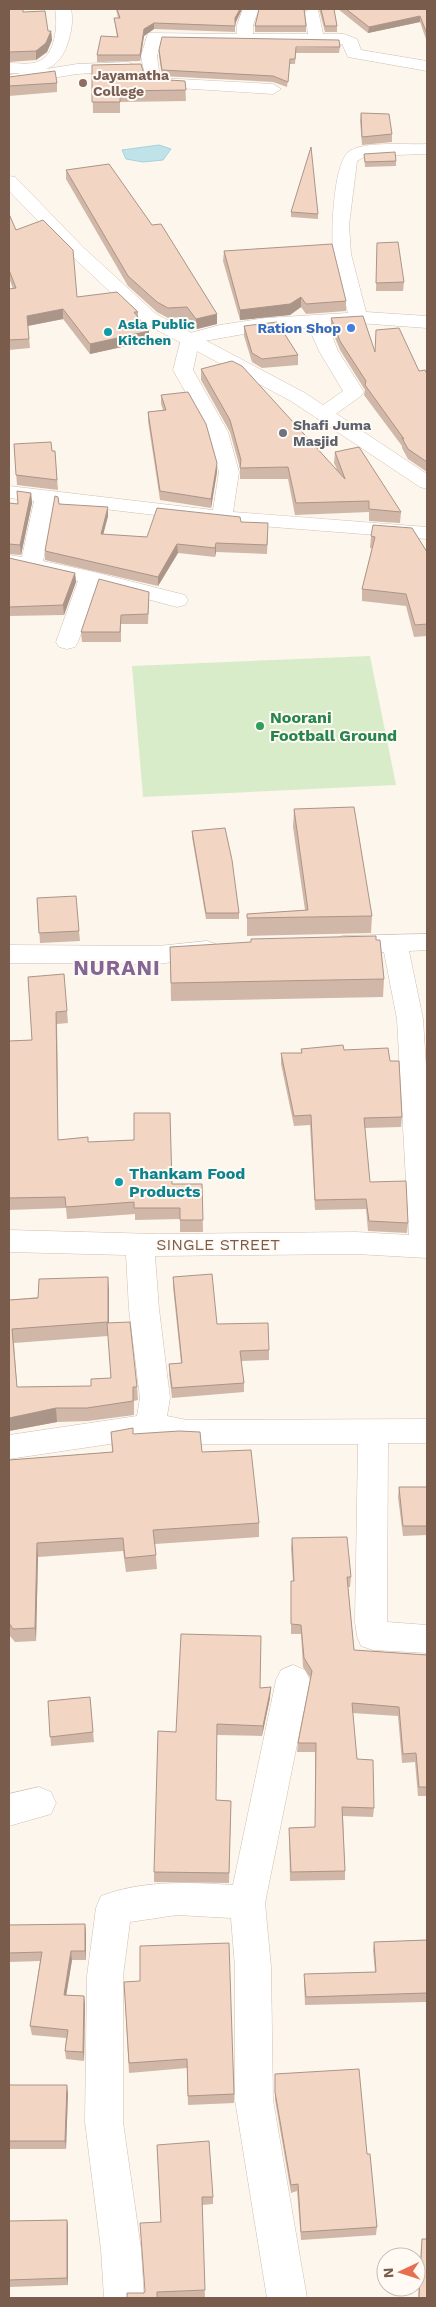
<svg xmlns="http://www.w3.org/2000/svg" width="436" height="2307" font-family="'Work Sans',sans-serif">
	<style>
		.green { fill: #d8ecc9 }
		.water { fill: #bfe3e8; stroke: #a5d3da }
		.lines { fill: none; stroke-linecap: round; stroke-linejoin: round }
		.street-casing { stroke: #d1beb0; stroke-width: 1 }
		.secondary-casing { stroke: #d6c0b0; stroke-width: 1 }
		.street { fill: #fff; fill-rule: evenodd }
		.secondary { fill: #fff; fill-rule: evenodd }
		.wall { fill: #d1b7a8; fill-rule: evenodd }
		.shaded-wall { fill: #aa9588 }
		.building { fill: #f3d5c3; stroke: #aa9588 }
		.education-dot { fill: #8d6e63; stroke: #fffaf3; stroke-width: 2 }
		.shop-dot { fill: #3f7fe0; stroke: #fffaf3; stroke-width: 2 }
		.culture-dot { fill: #0f9aa8; stroke: #fffaf3; stroke-width: 2 }
		.worship-dot { fill: #6b7280; stroke: #fffaf3; stroke-width: 2 }
		.leisure-dot { fill: #2e9e5b; stroke: #fffaf3; stroke-width: 2 }
		.labels { text-anchor: middle; dominant-baseline: central; stroke-width: 4; stroke-linejoin: round; paint-order: stroke }
		.far-education-label { font-size: 14px; font-weight: bold; fill: #785e54; stroke: #fffaf3; text-anchor: start }
		.far-culture-label { font-size: 14px; font-weight: bold; fill: #0d838f; stroke: #fffaf3; text-anchor: start }
		.far-shop-label { font-size: 14px; font-weight: bold; fill: #366cbe; stroke: #fffaf3; text-anchor: end }
		.far-worship-label { font-size: 14px; font-weight: bold; fill: #5b616d; stroke: #fffaf3; text-anchor: start }
		.leisure-label { font-size: 16px; font-weight: bold; fill: #27864d; stroke: #fffaf3; text-anchor: start }
		.culture-label { font-size: 16px; font-weight: bold; fill: #0d838f; stroke: #fffaf3; text-anchor: start }
		.street-label { font-size: 16px; fill: #7a5c4d; stroke: #fffaf3 }
		.district-label { font-size: 21px; font-weight: bold; letter-spacing: 1px; fill: #846695; stroke: #fffaf3 }
	</style>
	<rect width="100%" height="100%" fill="#fdf6ec"/>
	<!-- green -->
	<polygon class="green" points="370,656 396,785 143,797 132,666"/>
	<!-- water -->
	<polygon class="water" points="159,145 171,149 163,160 143,162 126,159 122,150"/>
	<g class="lines">
		<defs>
			<g id="street">
				<polygon points="243,9 259,9 253,25 253,34 308,34 305,13 308,10 318,10 323,34 344,34 357,39 361,50 427,61 427,71 348,57 342,44 161,41 157,56 160,78 273,84 281,89 273,94 147,86 141,56 148,33 237,34 237,25"/>
				<polygon points="129,62 137,67 135,70 77,74 9,85 9,75 77,64"/>
				<path d="M427,144V154L366,156L357,161L349,225L351,254L366,312L427,316V328L358,323L328,326L338,351L364,392L361,396L330,418H316L313,414L316,410L343,391L319,351L309,328L266,330L199,342L193,370L228,432L239,472L233,512L427,527V539L222,523L54,503L43,561L90,571L185,595L188,600L185,605L177,607L98,586L78,642L75,647L67,649L59,647L56,642L78,581L9,567V555L22,557L34,501L9,498V486L213,510L219,472L208,432L173,370L181,339L183,335L220,325L266,318L348,313C343,293 335,273 333,253C331,234 333,158 351,150C369,141 406,145 427,144Z"/>
				<polygon points="427,934 427,950 409,951 423,1019 427,1082 427,1258 356,1254 155,1256 159,1309 170,1398 167,1416 187,1420 427,1419 427,1443 388,1443 387,1622 427,1625 427,1653 373,1650 361,1646 357,1636 355,1622 358,1444 187,1444 150,1438 9,1459 9,1435 137,1416 140,1398 129,1309 126,1255 9,1252 9,1230 157,1234 356,1232 409,1235 397,1019 384,952 342,954 333,951 329,945 333,939 342,936"/>
				<polygon points="207,941 216,944 220,950 216,956 158,964 9,963 9,945 158,946"/>
				<path d="M293,1665L305,1670L310,1680L265,1903L271,1967L273,2100L307,2298H267L235,2100V1967L231,1918L177,1915L130,1922L123,1976V2122L141,2249L144,2298H104L101,2249L85,2122L87,1976L96,1908L101,1896C143,1880 189,1882 233,1885L276,1680L281,1670Z"/>
				<polygon points="39,1787 51,1792 56,1803 51,1814 9,1826 9,1794"/>
			</g>
			<g id="secondary">
				<path d="M55,9H71C73,19 72,29 69,39C60,73 39,73 9,73V63C18,63 28,65 37,62C56,56 58,25 55,9Z"/>
				<polygon points="9,176 15,177 84,248 156,314 305,393 427,474 427,489 420,487 291,401 142,322 72,256 9,191"/>
			</g>
		</defs>
		<!-- street casing -->
		<use href="#street" class="street-casing"/>
		<!-- secondary casing -->
		<use href="#secondary" class="secondary-casing"/>
		<!-- street -->
		<use href="#street" class="street"/>
		<!-- secondary -->
		<use href="#secondary" class="secondary"/>
	</g>
	<!-- wall -->
	<g class="wall">
		<polygon points="9,9 23,12 48,31 51,31 52,40 47,52 36,60 9,62"/>
		<polygon points="116,9 242,9 235,24 235,32 154,29 144,36 140,61 97,62 97,55 117,37 114,18 118,18"/>
		<polygon points="259,9 307,9 304,12 306,26 306,32 255,32 255,26"/>
		<polygon points="319,9 334,9 337,26 337,32 325,32"/>
		<polygon points="338,9 427,9 427,42 420,22 368,33"/>
		<polygon points="340,47 339,53 296,53 295,64 290,64 287,87 273,82 162,76 159,56 159,50"/>
		<polygon points="92,65 144,74 152,79 185,81 186,101 120,102 120,113 93,113"/>
		<polygon points="9,77 57,83 57,92 9,96"/>
		<polygon points="361,113 392,134 392,142 362,145 360,121"/>
		<polygon points="364,154 396,161 396,166 365,167"/>
		<polygon points="66,170 217,324 197,329 187,317 168,318 157,312 128,286 66,179"/>
		<polygon points="291,212 318,214 318,219 291,217"/>
		<polygon points="9,214 16,230 77,297 138,312 138,318 149,341 90,354 63,319 28,326 30,348 9,350 9,289 13,289 9,278"/>
		<polygon points="377,243 404,282 403,291 376,291"/>
		<polygon points="224,251 346,301 346,311 306,314 301,307 290,315 240,320 223,261"/>
		<polygon points="331,318 375,351 427,374 427,472 408,459 402,448 402,446 364,395 365,390 340,350 331,328"/>
		<polygon points="244,326 298,355 298,365 262,368 252,362 244,336"/>
		<polygon points="201,369 337,469 334,463 335,452 401,512 400,523 369,521 369,512 295,515 288,479 240,479 240,468 230,432 201,380"/>
		<polygon points="161,395 217,472 211,508 160,500 148,421 148,412 163,410 161,404"/>
		<polygon points="14,444 55,451 58,490 17,485"/>
		<polygon points="31,493 32,503 21,555 9,554 9,503 18,504"/>
		<polygon points="108,516 103,534 147,537 241,522 268,532 267,554 216,552 215,557 178,553 158,586 45,560 45,551"/>
		<polygon points="412,528 427,552 427,636 414,637 406,606 362,601 362,589 372,548 370,548 371,536"/>
		<polygon points="9,558 75,573 76,582 64,615 9,616"/>
		<polygon points="149,592 149,602 148,624 121,624 121,642 82,642 81,632"/>
		<polygon points="294,809 372,916 371,933 247,936 247,914 305,910 293,827"/>
		<polygon points="192,831 239,913 239,919 206,919 192,837"/>
		<polygon points="37,898 79,931 80,941 40,943"/>
		<polygon points="170,947 384,979 383,997 171,1001"/>
		<polygon points="28,977 67,1011 68,1023 57,1024 58,1140 88,1142 172,1184 202,1184 203,1232 180,1232 180,1219 135,1220 135,1214 67,1219 66,1208 9,1210 9,1041 32,1040"/>
		<polygon points="301,1049 344,1050 390,1061 402,1117 401,1127 365,1128 370,1182 408,1223 407,1233 368,1231 366,1209 315,1210 310,1125 294,1126 281,1064 281,1053 301,1053"/>
		<polygon points="173,1277 217,1324 269,1350 269,1360 241,1361 244,1383 244,1392 172,1398 169,1374 169,1364 181,1363 173,1287"/>
		<path d="M109,1290V1323L137,1387L138,1400L134,1401V1415L88,1421L57,1422L9,1431V1300ZM108,1336L111,1378L91,1386L17,1387L14,1343Z"/>
		<polygon points="111,1432 133,1434 202,1452 259,1523 259,1537 155,1544 157,1569 126,1572 123,1551 38,1557 36,1641 15,1642 9,1635 9,1460 112,1452"/>
		<polygon points="399,1487 427,1487 427,1535 403,1536 398,1497"/>
		<polygon points="292,1538 351,1577 350,1587 348,1587 354,1650 427,1655 427,1796 418,1796 415,1762 402,1763 398,1716 352,1713 357,1759 374,1808 373,1817 343,1816 345,1871 345,1880 290,1881 289,1828 315,1827 315,1752 297,1752 298,1743 311,1679 303,1667 301,1634 291,1634 291,1581 293,1581 291,1548"/>
		<polygon points="260,1688 270,1698 262,1736 217,1735 216,1800 231,1801 229,1883 154,1882 154,1872 176,1732"/>
		<polygon points="90,1697 94,1742 51,1746 48,1701"/>
		<polygon points="85,1924 86,1933 86,1960 72,1960 66,1995 84,1996 85,2005 84,2061 66,2059 65,2051 66,2038 32,2035 30,2026 40,1961 10,1962 9,1955 9,1925"/>
		<polygon points="427,1940 427,2002 305,2005 304,1983 304,1974 375,1972 373,1950 374,1942"/>
		<polygon points="124,1982 234,2094 234,2103 188,2105 187,2068 129,2073"/>
		<polygon points="275,2074 367,2154 377,2227 376,2235 301,2240 297,2191 291,2193 275,2100"/>
		<polygon points="9,2085 68,2093 66,2149 9,2149"/>
		<polygon points="157,2145 213,2197 213,2204 202,2205 205,2297 176,2298 127,2298 144,2293 145,2291 161,2222"/>
		<polygon points="67,2220 68,2227 68,2285 9,2287 9,2221"/>
		<polygon points="422,2239 427,2298 418,2298 421,2246"/>
	</g>
	<!-- shaded-wall -->
	<g class="shaded-wall">
		<polygon points="240,9 242,9 235,24 235,18"/>
		<polygon points="420,16 420,22 368,33 369,27"/>
		<polygon points="154,23 154,29 144,36 140,61 140,55 144,29"/>
		<polygon points="51,31 52,40 47,52 36,60 36,51"/>
		<polygon points="301,297 301,307 290,315 240,320 240,310"/>
		<polygon points="63,309 63,319 27,326 27,316"/>
		<polygon points="217,314 217,324 197,329 196,319"/>
		<polygon points="149,331 149,341 90,354 90,344"/>
		<polygon points="217,463 217,472 211,508 211,499"/>
		<polygon points="31,493 32,503 21,555 20,545"/>
		<polygon points="108,507 108,516 101,543 101,534"/>
		<polygon points="216,543 216,552 215,557 215,548"/>
		<polygon points="177,544 178,553 158,586 158,577"/>
		<polygon points="75,573 76,582 64,615 63,605"/>
		<polygon points="56,1012 57,1024 58,1151 58,1140"/>
		<polygon points="108,1277 109,1290 109,1336 108,1322"/>
		<polygon points="56,1408 57,1422 9,1431 9,1418"/>
		<polygon points="37,1543 38,1557 36,1641 35,1628"/>
		<polygon points="271,1687 270,1698 262,1736 263,1726"/>
		<polygon points="85,1924 86,1933 86,1960 85,1951"/>
		<polygon points="71,1951 72,1960 65,2003 64,1995"/>
		<polygon points="84,1996 85,2005 84,2061 83,2052"/>
		<polygon points="67,2085 68,2093 66,2149 65,2141"/>
		<polygon points="67,2220 68,2227 68,2285 67,2278"/>
	</g>
	<!-- building -->
	<g class="building">
		<polygon points="9,9 23,9 23,12 45,11 48,31 51,31 46,43 36,51 9,52"/>
		<polygon points="117,9 240,9 235,18 235,26 154,23 144,29 140,55 97,55 101,36 118,37 114,18 120,18"/>
		<polygon points="259,9 304,9 306,26 255,26"/>
		<polygon points="321,9 334,9 337,26 325,26"/>
		<polygon points="346,9 427,9 427,34 420,16 369,27"/>
		<polygon points="162,37 339,40 340,47 296,47 295,59 290,59 288,82 273,76 162,70 159,50"/>
		<polygon points="141,64 144,74 152,79 185,81 186,90 120,91 120,102 92,102 92,65"/>
		<polygon points="55,71 57,83 9,86 9,77"/>
		<polygon points="361,113 389,114 392,134 362,137"/>
		<polygon points="311,147 318,214 291,212"/>
		<polygon points="395,152 396,161 365,162 364,154"/>
		<polygon points="109,164 152,225 161,224 217,314 196,319 187,307 168,308 157,302 128,276 66,170"/>
		<polygon points="9,214 16,230 43,220 73,250 77,297 117,292 138,312 134,312 149,331 90,344 63,309 27,316 29,339 9,340 9,289 16,288 9,270"/>
		<polygon points="398,242 404,282 376,283 377,243"/>
		<polygon points="332,244 346,301 306,304 301,297 290,304 240,310 224,251"/>
		<polygon points="363,316 375,352 376,330 399,328 419,371 425,370 427,374 427,462 408,449 402,438 404,439 365,385 366,381 340,341 331,318"/>
		<polygon points="277,322 298,355 262,359 252,353 244,326"/>
		<polygon points="232,361 242,366 345,479 335,452 359,447 401,512 369,509 369,501 296,503 288,467 240,468 241,460 230,420 201,369"/>
		<polygon points="188,392 206,424 217,463 211,499 160,491 148,412 166,410 161,395"/>
		<polygon points="51,442 52,451 55,451 57,480 16,475 14,444"/>
		<polygon points="17,491 31,493 20,545 9,544 9,503 18,504"/>
		<polygon points="55,496 58,497 59,504 108,507 101,534 147,537 157,508 240,517 241,522 268,523 267,545 216,543 215,548 177,544 158,577 45,551"/>
		<polygon points="373,525 412,528 427,552 427,624 415,625 406,594 362,589 375,537 371,536"/>
		<polygon points="9,558 75,573 63,605 9,607"/>
		<polygon points="99,579 149,592 148,614 121,615 120,632 81,632"/>
		<polygon points="354,807 372,916 247,918 247,914 308,910 294,809"/>
		<polygon points="225,828 232,860 239,913 206,913 192,831"/>
		<polygon points="76,896 79,931 39,933 37,898"/>
		<polygon points="376,936 376,940 380,940 384,979 171,983 170,947 251,942 251,939"/>
		<polygon points="64,974 67,1011 56,1012 58,1140 88,1137 88,1142 134,1140 134,1113 170,1113 172,1184 202,1184 203,1220 180,1220 180,1208 134,1208 134,1202 66,1207 65,1197 9,1198 9,1041 32,1040 28,977"/>
		<polygon points="343,1045 344,1050 388,1048 390,1061 399,1061 402,1117 364,1118 370,1182 406,1181 408,1223 369,1221 366,1199 315,1200 311,1115 294,1116 281,1053 302,1053 301,1049"/>
		<polygon points="212,1274 217,1324 268,1323 269,1350 240,1351 244,1383 172,1388 169,1364 182,1363 173,1277"/>
		<polygon points="108,1277 108,1322 12,1329 17,1387 91,1386 91,1379 111,1378 107,1323 130,1322 137,1387 133,1387 133,1401 87,1408 56,1408 9,1418 9,1300 38,1298 39,1279"/>
		<polygon points="133,1428 133,1434 179,1431 200,1432 202,1452 251,1450 259,1523 153,1530 156,1555 125,1558 123,1538 37,1543 35,1628 13,1629 9,1623 9,1460 113,1452 111,1432"/>
		<polygon points="399,1487 427,1487 427,1526 403,1526"/>
		<polygon points="347,1537 351,1577 347,1577 354,1650 427,1655 427,1787 419,1787 416,1753 403,1754 399,1707 352,1703 357,1759 373,1760 374,1808 342,1807 345,1871 291,1872 289,1828 315,1827 316,1743 298,1743 312,1671 304,1658 301,1625 291,1624 291,1581 294,1581 292,1538"/>
		<polygon points="181,1634 261,1636 260,1688 271,1687 263,1726 217,1724 216,1800 231,1801 229,1873 154,1872 158,1731 176,1732"/>
		<polygon points="90,1697 93,1732 50,1737 48,1701"/>
		<polygon points="85,1924 85,1951 71,1951 64,1995 84,1996 83,2052 65,2051 68,2030 30,2026 42,1952 9,1953 9,1925"/>
		<polygon points="427,1940 427,1993 306,1997 304,1974 376,1972 374,1942"/>
		<polygon points="229,1943 234,2094 188,2096 187,2059 129,2063 124,1982 140,1981 140,1946"/>
		<polygon points="359,2069 367,2154 370,2154 377,2227 301,2232 298,2184 291,2185 275,2092 275,2074"/>
		<polygon points="9,2085 67,2085 65,2141 9,2141"/>
		<polygon points="209,2141 213,2197 202,2197 205,2290 157,2292 157,2298 127,2298 127,2293 144,2293 145,2291 140,2223 161,2222 157,2145"/>
		<polygon points="67,2220 67,2278 9,2280 9,2221"/>
		<polygon points="422,2239 427,2239 427,2298 419,2298"/>
	</g>
	<!-- markers -->
	<circle class="education-dot" cx="83" cy="83" r="5"/>
	<circle class="shop-dot" cx="351" cy="328" r="5"/>
	<g class="culture-dot">
		<circle cx="108" cy="332" r="5"/>
		<circle cx="119" cy="1182" r="5"/>
	</g>
	<circle class="worship-dot" cx="283" cy="433" r="5"/>
	<circle class="leisure-dot" cx="260" cy="726" r="5"/>
	<g class="labels">
		<!-- far-education labels -->
		<g class="far-education-label">
			<text x="93" y="75">Jayamatha<tspan x="93" dy="16">College</tspan></text>
		</g>
		<!-- far-culture labels -->
		<g class="far-culture-label">
			<text x="118" y="324">Asla Public<tspan x="118" dy="16">Kitchen</tspan></text>
		</g>
		<!-- far-shop labels -->
		<g class="far-shop-label">
			<text x="341" y="328">Ration Shop</text>
		</g>
		<!-- far-worship labels -->
		<g class="far-worship-label">
			<text x="293" y="425">Shafi Juma<tspan x="293" dy="16">Masjid</tspan></text>
		</g>
		<!-- leisure labels -->
		<g class="leisure-label">
			<text x="270" y="717">Noorani<tspan x="270" dy="18">Football Ground</tspan></text>
		</g>
		<!-- culture labels -->
		<g class="culture-label">
			<text x="129" y="1173">Thankam Food<tspan x="129" dy="18">Products</tspan></text>
		</g>
		<!-- street labels -->
		<g class="street-label">
			<text x="218" y="1244">SINGLE STREET</text>
		</g>
		<!-- district labels -->
		<g class="district-label">
			<text x="117" y="967">NURANI</text>
		</g>
	</g>
	<!-- border -->
	<rect width="436" height="2307" fill="none" stroke="#7a5c4d" stroke-width="20"/>
	<!-- north arrow -->
	<g transform="translate(401 2272) rotate(266)"><circle r="24" fill="#fffaf3" stroke="#cabbb1"/>
	<path d="M0-4L9 19L0 12L-9 19Z" fill="#e76f51"/>
	<text y="-8" font-size="14" font-weight="bold" text-anchor="middle" fill="#7a5c4d">N</text>
	</g>
</svg>
